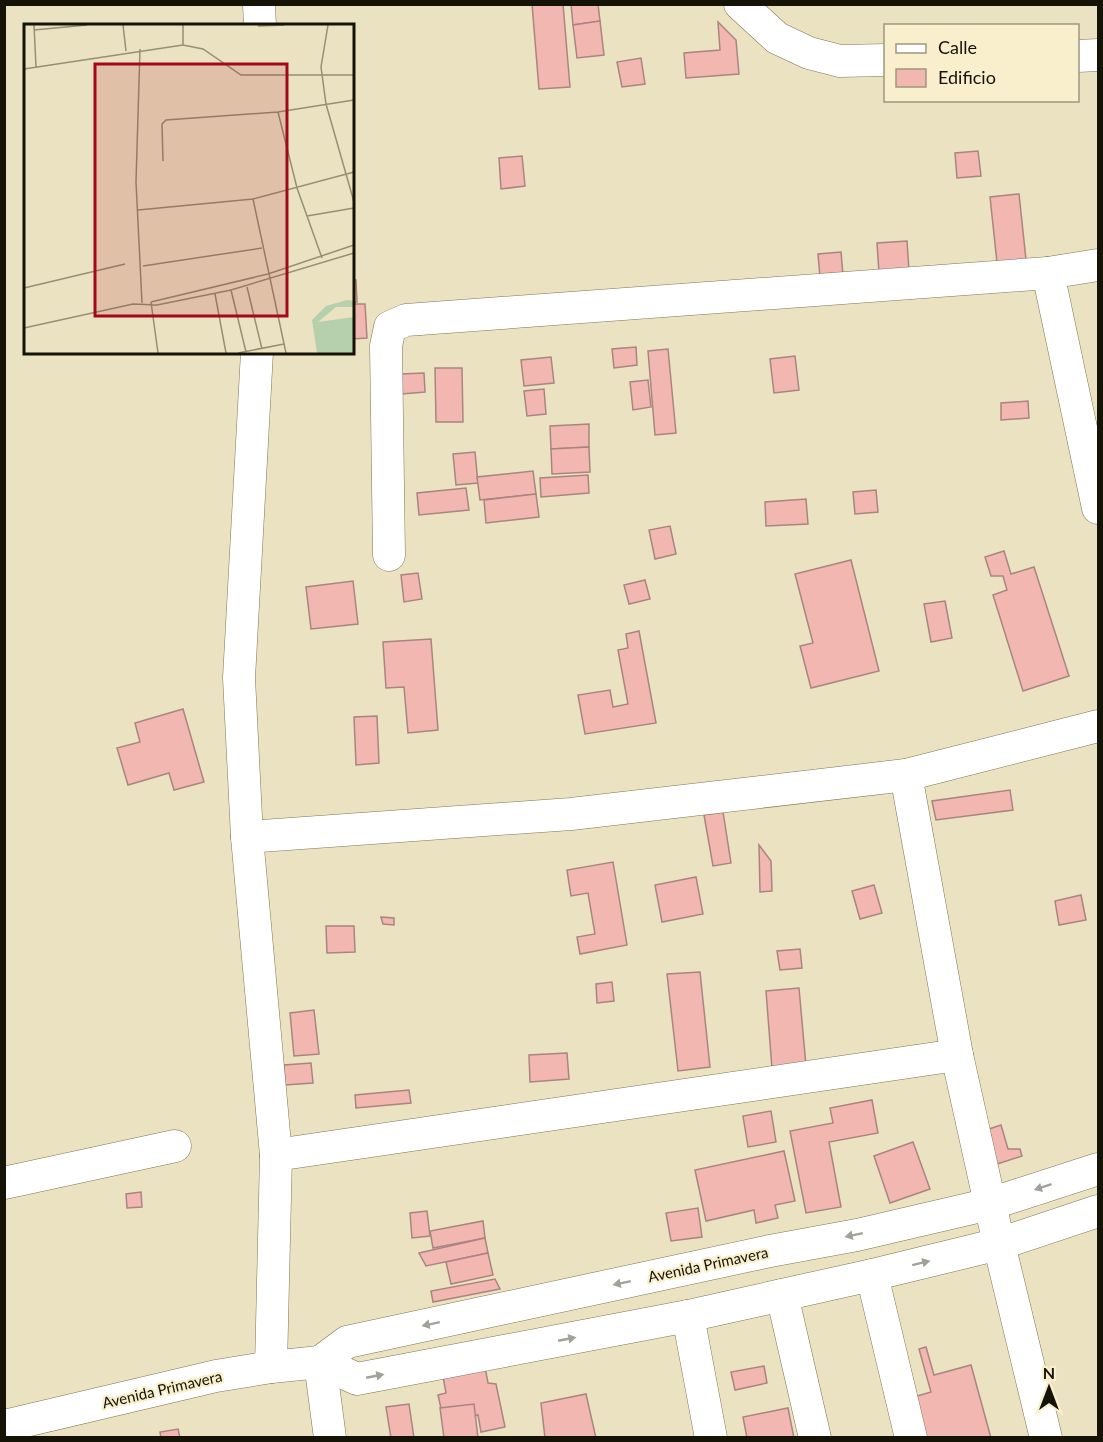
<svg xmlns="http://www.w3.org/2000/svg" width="1103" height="1442" font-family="Lato,sans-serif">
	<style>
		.building { fill: #f3b7b1; stroke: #a98581; stroke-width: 1.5 }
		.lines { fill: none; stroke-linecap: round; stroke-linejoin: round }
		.minor-casing { stroke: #7e7557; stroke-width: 33 }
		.minor { stroke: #fff; stroke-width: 32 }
		.oneway { fill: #a1a09b }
		.labels { text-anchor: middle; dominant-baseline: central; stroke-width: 4.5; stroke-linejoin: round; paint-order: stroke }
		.street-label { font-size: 15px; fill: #151206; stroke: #f9efcd }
		.inset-road { fill: none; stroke: #958f76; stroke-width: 1.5 }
		.view { fill: #a3081a; fill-opacity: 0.15; stroke: #a3081a; stroke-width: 3 }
		.inset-edge { fill: none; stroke: #151206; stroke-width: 3 }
	</style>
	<rect width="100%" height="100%" fill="#ebe2c1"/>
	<!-- building -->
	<g class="building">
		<polygon points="532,4 563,4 570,87 539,89"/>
		<polygon points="571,4 598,4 600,21 573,25"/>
		<polygon points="600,21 604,55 577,58 573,25"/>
		<polygon points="718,22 736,40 739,74 686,78 684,53 720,50"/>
		<polygon points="641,58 645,84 622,87 617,62"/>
		<polygon points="978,151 981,176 957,178 955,153"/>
		<polygon points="522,156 525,186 501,189 499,158"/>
		<polygon points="1019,194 1027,269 998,272 990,197"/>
		<polygon points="907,241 909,271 879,273 877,243"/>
		<polygon points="841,252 843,275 820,277 818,254"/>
		<polygon points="352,280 356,280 357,302 352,303"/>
		<polygon points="352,304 365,304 367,338 352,339"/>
		<polygon points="636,347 637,365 614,368 612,349"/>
		<polygon points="668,349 676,433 655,435 648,351"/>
		<polygon points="795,356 799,390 774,393 770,359"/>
		<polygon points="551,357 554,383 524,386 521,360"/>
		<polygon points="435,368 462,368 463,422 436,422"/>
		<polygon points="424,373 425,392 402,394 400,374"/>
		<polygon points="648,380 651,407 633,410 630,382"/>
		<polygon points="544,389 546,414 527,416 524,391"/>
		<polygon points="1028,401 1029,418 1001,420 1001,403"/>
		<polygon points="589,424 589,447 551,449 550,426"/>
		<polygon points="589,447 590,472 552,474 551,449"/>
		<polygon points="475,452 478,483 456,485 453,454"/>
		<polygon points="533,471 536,494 480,500 477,477"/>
		<polygon points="588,475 589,493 541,497 540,478"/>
		<polygon points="466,488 469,510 419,515 417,493"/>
		<polygon points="876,490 878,512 855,514 853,492"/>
		<polygon points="536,494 539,517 486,523 484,500"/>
		<polygon points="806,499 808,524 766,526 765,502"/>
		<polygon points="670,526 676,554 655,559 649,530"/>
		<polygon points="1004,551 1011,574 1034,567 1069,676 1023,691 993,595 1007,590 1003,576 991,576 985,557"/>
		<polygon points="851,560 879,671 811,688 800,646 813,643 795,574"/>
		<polygon points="418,573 422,599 404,602 401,575"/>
		<polygon points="645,580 650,599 629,604 624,585"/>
		<polygon points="353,581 358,624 311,629 306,587"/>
		<polygon points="945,601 952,638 931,642 924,604"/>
		<polygon points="639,631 656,723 585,734 578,695 610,690 613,707 628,704 618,650 628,648 626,634"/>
		<polygon points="431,639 438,730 408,733 404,687 386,688 383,642"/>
		<polygon points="183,709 204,782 174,790 169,773 128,785 117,748 140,742 135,723"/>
		<polygon points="377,716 379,763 356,765 354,717"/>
		<polygon points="1010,790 1013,810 936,820 932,801"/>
		<polygon points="723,812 731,863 713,866 704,815"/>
		<polygon points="759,845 771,861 772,891 760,892"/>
		<polygon points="613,862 627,945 580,954 577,937 595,934 588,893 571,896 567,870"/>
		<polygon points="696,877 703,914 662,922 655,885"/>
		<polygon points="874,885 882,913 860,919 852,891"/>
		<polygon points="1081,895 1086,920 1059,925 1055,901"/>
		<polygon points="381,917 394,918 394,925 383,924"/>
		<polygon points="326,926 354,926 355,952 327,953"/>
		<polygon points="800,949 802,968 780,970 777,951"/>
		<polygon points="700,972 710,1067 678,1071 667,974"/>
		<polygon points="612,982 614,1001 597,1003 596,984"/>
		<polygon points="799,988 806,1066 772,1069 766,991"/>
		<polygon points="314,1010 319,1054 294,1056 290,1013"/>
		<polygon points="567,1053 569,1079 530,1082 529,1055"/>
		<polygon points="311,1063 313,1083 285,1085 284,1065"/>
		<polygon points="409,1090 411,1103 356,1108 355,1095"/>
		<polygon points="872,1100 878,1133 829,1142 841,1207 806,1213 790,1131 833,1123 830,1108"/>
		<polygon points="771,1111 776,1142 748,1147 743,1116"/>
		<polygon points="1001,1125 1008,1149 1020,1149 1022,1156 994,1165 983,1131"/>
		<polygon points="913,1142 930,1189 890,1203 874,1156"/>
		<polygon points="784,1151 795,1201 775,1205 778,1218 756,1223 754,1210 706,1221 695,1170"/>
		<polygon points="141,1192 142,1207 127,1208 126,1194"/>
		<polygon points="698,1208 702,1237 671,1241 666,1213"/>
		<polygon points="427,1211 430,1236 412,1238 410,1213"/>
		<polygon points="483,1221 485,1238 433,1248 430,1231"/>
		<polygon points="485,1238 488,1253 426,1266 419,1253"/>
		<polygon points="488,1253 493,1275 451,1284 446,1262"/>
		<polygon points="495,1279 500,1289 433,1302 431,1291"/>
		<polygon points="926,1347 934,1375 971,1365 991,1438 925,1438 914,1397 931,1392 919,1349"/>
		<polygon points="484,1362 488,1383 496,1384 505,1427 481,1432 478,1415 444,1422 438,1395 446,1393 442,1371"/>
		<polygon points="764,1366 767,1383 735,1390 731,1372"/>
		<polygon points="586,1394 596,1438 545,1438 541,1403"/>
		<polygon points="409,1404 414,1438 391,1438 386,1407"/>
		<polygon points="474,1404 478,1438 444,1438 440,1408"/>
		<polygon points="788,1408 794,1438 747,1438 743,1417"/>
		<polygon points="178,1429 180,1438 161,1438 160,1432"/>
	</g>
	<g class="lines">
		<defs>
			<g id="minor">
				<polyline points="259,4 260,26"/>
				<polyline points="740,4 777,38 809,53 840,61 886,60"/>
				<polyline points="1078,56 1098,55"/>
				<polyline points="1048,273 1098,508"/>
				<polyline points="257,352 239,678 247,837 276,1155 271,1367"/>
				<polyline points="389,555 386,346 390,327 406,320 1048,273 1098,265"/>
				<polyline points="906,775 957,1055 999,1244 1046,1438"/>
				<polyline points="247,837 571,814 906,775 1098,726"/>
				<polyline points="276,1155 957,1055"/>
				<polyline points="4,1183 175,1146"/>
				<polyline points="872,1275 911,1438"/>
				<polyline points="782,1295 815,1438"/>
				<polyline points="688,1316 711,1438"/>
				<polyline points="320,1362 347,1342 770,1251 857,1235 990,1204 1098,1169"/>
				<polyline points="320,1362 330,1438"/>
				<polyline points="4,1426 216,1376 271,1367 320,1362 357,1379 688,1316 872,1275 999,1244 1098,1211"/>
			</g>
		</defs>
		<!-- minor casing -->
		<use href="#minor" class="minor-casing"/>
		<!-- minor -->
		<use href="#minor" class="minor"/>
	</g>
	<!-- one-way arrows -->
	<defs><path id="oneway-solid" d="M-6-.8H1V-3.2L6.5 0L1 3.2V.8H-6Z" transform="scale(1.5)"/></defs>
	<g class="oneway">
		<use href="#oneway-solid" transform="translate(1043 1187) rotate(162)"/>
		<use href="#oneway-solid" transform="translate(854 1235) rotate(168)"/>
		<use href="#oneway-solid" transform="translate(921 1263) rotate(-14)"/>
		<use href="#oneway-solid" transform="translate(622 1283) rotate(168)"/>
		<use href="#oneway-solid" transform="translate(431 1324) rotate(168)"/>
		<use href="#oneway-solid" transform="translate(567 1339) rotate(-11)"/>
		<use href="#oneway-solid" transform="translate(375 1376) rotate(-11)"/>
	</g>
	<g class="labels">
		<!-- street labels -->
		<g class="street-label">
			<text transform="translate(708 1264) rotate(-12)">Avenida Primavera</text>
			<text transform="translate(162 1389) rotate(-13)">Avenida Primavera</text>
		</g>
	</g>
	<!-- overview -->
	<g transform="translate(24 24)">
		<rect width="330" height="330" fill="#ebe2c1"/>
		<path d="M323,276L330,277V283H312L294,298L330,293V329H293L288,296L302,282Z" fill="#b6cfad"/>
		<path class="inset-road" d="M10,1L12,43M99,1L102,27M159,1V21M304,1L297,43L302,80L330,178M234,2L260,1M10,6L63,1M116,25L112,158L118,279M0,45L159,21L179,25L217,51H330M254,88L273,164L298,234M139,137L138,100L142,96L254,88L330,76M229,175L262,329M114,186L229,175L330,148M283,192L330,184M119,242L238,224M223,263L238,325M0,264L101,240M207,266L222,328M191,270L202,329M127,278L244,250L330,221M127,278L134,329M0,304L109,280L133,281L207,266L330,229M214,329L260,320"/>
		<path class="view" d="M71,40H263V292H71Z"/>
		<rect width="330" height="330" class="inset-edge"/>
	</g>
	<!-- border -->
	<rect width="1103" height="1442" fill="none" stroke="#151206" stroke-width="12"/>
	<!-- legend -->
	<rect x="884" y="24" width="195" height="78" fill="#f9efcd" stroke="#9e977d" stroke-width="1.5"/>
	<rect x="896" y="44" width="30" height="9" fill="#ffffff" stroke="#9e977d" stroke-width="1.5"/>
	<text x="938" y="54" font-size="18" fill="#151206">Calle</text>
	<rect x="896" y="69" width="30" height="18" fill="#f3b7b1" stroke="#9e977d" stroke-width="1.5"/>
	<text x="938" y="84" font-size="18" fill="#151206">Edificio</text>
	<!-- north arrow -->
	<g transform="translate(1049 1388)" stroke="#f9efcd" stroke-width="4.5" paint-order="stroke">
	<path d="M0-4.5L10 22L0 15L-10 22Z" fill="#151206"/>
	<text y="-9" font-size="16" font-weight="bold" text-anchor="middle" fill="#151206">N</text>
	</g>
</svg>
